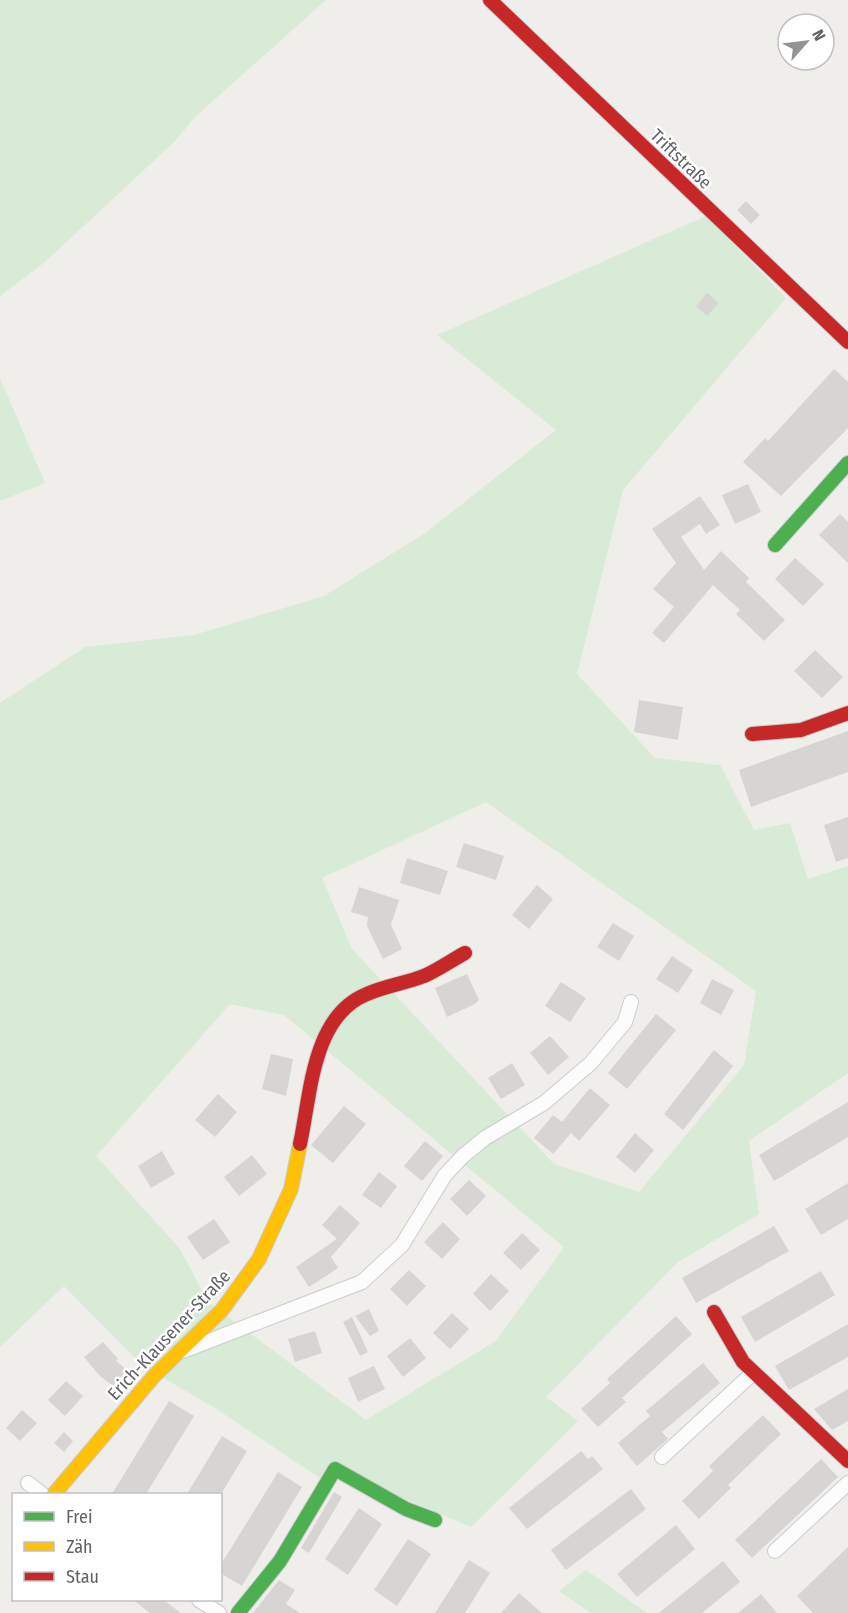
<svg xmlns="http://www.w3.org/2000/svg" width="848" height="1613" font-family="'Fira Sans Condensed',sans-serif">
	<style>
		.green { fill: #d8ebd6; fill-rule: evenodd }
		.building { fill: #d6d5d3 }
		.lines { fill: none; stroke-linecap: round; stroke-linejoin: round }
		.street-casing { stroke: #cbcccc; stroke-width: 16 }
		.fast-casing { stroke: #cacacb; stroke-width: 16 }
		.slow-casing { stroke: #cacacb; stroke-width: 16 }
		.jam-casing { stroke: #cacacb; stroke-width: 16 }
		.street { stroke: #fdfcfc; stroke-width: 14 }
		.fast { stroke: #4caf50; stroke-width: 14 }
		.slow { stroke: #ffc107; stroke-width: 14 }
		.jam { stroke: #c62828; stroke-width: 14 }
		.labels { text-anchor: middle; dominant-baseline: central; stroke-width: 5; stroke-linejoin: round; paint-order: stroke }
		.street-label { font-size: 18px; fill: #5f6368; stroke: #fff }
	</style>
	<rect width="100%" height="100%" fill="#efeeea"/>
	<!-- green -->
	<g class="green">
		<polygon points="0,0 326,0 197,115 174,142 45,262 0,296"/>
		<path d="M706,216L786,298L623,490L577,674L655,758L720,765L754,830L790,823L808,879L848,866V1073L749,1141L759,1214L678,1262L546,1397L578,1421L471,1527L335,1469L327,1483L215,1408L143,1366L64,1286L0,1347V703L85,647L194,635L324,596L424,534L556,430L437,335ZM486,802L756,991L744,1065L639,1192L554,1164L352,949L322,878ZM230,1004L284,1015L564,1247L496,1341L366,1420L208,1302L180,1249L96,1156Z"/>
		<polygon points="0,378 45,483 0,501"/>
		<polygon points="586,1570 647,1613 591,1613 559,1591"/>
	</g>
	<!-- building -->
	<g class="building">
		<polygon points="746,201 760,215 751,224 737,210"/>
		<polygon points="707,293 719,303 707,316 696,306"/>
		<polygon points="834,369 848,382 848,428 781,496 743,462 765,438 768,441"/>
		<polygon points="748,484 761,512 735,524 722,495"/>
		<polygon points="700,496 720,525 706,534 700,524 681,537 704,570 721,551 749,578 746,582 785,620 764,641 736,614 740,610 713,585 664,643 652,633 674,607 653,589 676,563 652,529"/>
		<polygon points="840,514 848,522 848,563 819,535"/>
		<polygon points="795,558 824,584 803,606 775,579"/>
		<polygon points="815,650 843,677 822,698 794,671"/>
		<polygon points="639,700 683,707 678,740 634,732"/>
		<polygon points="848,731 848,772 751,807 739,770"/>
		<polygon points="848,817 848,858 836,862 824,825"/>
		<polygon points="464,843 504,856 496,880 456,867"/>
		<polygon points="407,858 448,871 440,895 400,883"/>
		<polygon points="537,885 553,899 529,929 512,915"/>
		<polygon points="359,887 399,900 391,925 402,949 383,959 367,926 368,917 351,912"/>
		<polygon points="613,923 634,936 619,961 597,947"/>
		<polygon points="672,956 693,970 678,993 656,979"/>
		<polygon points="467,974 479,1000 475,1004 447,1017 435,988"/>
		<polygon points="712,979 734,990 721,1015 700,1003"/>
		<polygon points="561,982 586,998 570,1022 545,1006"/>
		<polygon points="656,1014 676,1030 627,1089 608,1073"/>
		<polygon points="550,1036 569,1057 548,1075 530,1053"/>
		<polygon points="714,1050 733,1066 683,1130 664,1114"/>
		<polygon points="271,1054 293,1059 286,1096 262,1089"/>
		<polygon points="512,1063 525,1085 501,1099 488,1078"/>
		<polygon points="590,1088 610,1105 579,1141 571,1133 553,1154 534,1138 553,1115 562,1122"/>
		<polygon points="218,1094 237,1112 215,1137 195,1120"/>
		<polygon points="848,1102 848,1137 774,1181 759,1155"/>
		<polygon points="344,1106 366,1124 333,1163 311,1145"/>
		<polygon points="635,1133 654,1150 635,1173 616,1157"/>
		<polygon points="425,1141 443,1156 422,1181 404,1166"/>
		<polygon points="162,1151 175,1174 151,1188 138,1166"/>
		<polygon points="252,1155 267,1174 239,1196 224,1177"/>
		<polygon points="379,1172 397,1186 381,1208 362,1195"/>
		<polygon points="469,1180 486,1196 467,1216 450,1199"/>
		<polygon points="848,1183 848,1219 821,1235 805,1209"/>
		<polygon points="340,1205 360,1223 331,1257 338,1268 309,1287 296,1267 337,1239 322,1225"/>
		<polygon points="214,1219 230,1242 203,1260 187,1237"/>
		<polygon points="443,1222 460,1239 442,1259 424,1242"/>
		<polygon points="774,1226 789,1251 696,1303 682,1278"/>
		<polygon points="522,1233 540,1250 521,1270 503,1253"/>
		<polygon points="409,1270 426,1286 407,1306 390,1289"/>
		<polygon points="821,1271 835,1295 755,1342 741,1317"/>
		<polygon points="491,1274 509,1291 490,1311 473,1294"/>
		<polygon points="369,1309 379,1331 370,1336 355,1316"/>
		<polygon points="452,1313 469,1329 450,1349 433,1333"/>
		<polygon points="676,1316 692,1334 622,1398 626,1402 598,1427 581,1409 610,1383 607,1379"/>
		<polygon points="352,1317 368,1352 360,1356 343,1322"/>
		<polygon points="848,1324 848,1357 789,1390 775,1366"/>
		<polygon points="315,1331 322,1353 295,1362 288,1339"/>
		<polygon points="410,1338 426,1358 403,1377 387,1356"/>
		<polygon points="103,1342 118,1359 116,1361 127,1370 113,1386 100,1376 84,1357"/>
		<polygon points="703,1363 720,1383 662,1432 668,1439 637,1466 618,1443 650,1416 646,1411"/>
		<polygon points="374,1366 385,1389 358,1402 348,1378"/>
		<polygon points="66,1381 83,1396 65,1416 48,1400"/>
		<polygon points="848,1389 848,1421 832,1430 814,1409"/>
		<polygon points="169,1401 194,1416 146,1494 112,1494"/>
		<polygon points="22,1410 37,1423 20,1441 6,1428"/>
		<polygon points="763,1415 781,1434 728,1485 731,1488 699,1519 682,1501 713,1471 709,1466"/>
		<polygon points="64,1432 73,1441 64,1452 54,1443"/>
		<polygon points="222,1436 247,1451 221,1494 187,1494"/>
		<polygon points="581,1451 588,1459 592,1456 603,1469 527,1529 509,1508"/>
		<polygon points="821,1459 838,1477 752,1558 735,1540"/>
		<polygon points="278,1472 302,1487 242,1586 220,1573 220,1566"/>
		<polygon points="631,1489 646,1509 566,1570 551,1550"/>
		<polygon points="334,1492 342,1497 309,1553 301,1548"/>
		<polygon points="359,1508 382,1524 348,1575 325,1559"/>
		<polygon points="676,1525 695,1549 637,1597 617,1574"/>
		<polygon points="408,1539 431,1554 397,1606 374,1590"/>
		<polygon points="848,1547 848,1613 813,1613 797,1596"/>
		<polygon points="469,1560 490,1573 465,1613 435,1613"/>
		<polygon points="723,1561 740,1582 702,1613 659,1613"/>
		<polygon points="279,1580 295,1590 286,1604 300,1613 253,1613"/>
		<polygon points="519,1593 542,1613 501,1613"/>
		<polygon points="761,1594 777,1613 738,1613"/>
		<polygon points="132,1599 162,1599 181,1613 150,1613"/>
	</g>
	<g class="lines">
		<defs>
			<g id="street">
				<polyline points="183,1351 362,1282 402,1245 445,1175 463,1156 485,1138 544,1103 591,1063 625,1022 631,1002"/>
				<polyline points="662,1457 753,1373"/>
				<polyline points="28,1483 42,1494"/>
				<polyline points="775,1551 848,1483"/>
				<polyline points="199,1600 219,1613"/>
			</g>
			<g id="fast">
				<polyline points="775,545 848,463"/>
				<polyline points="238,1613 280,1561 335,1469 406,1509 435,1520"/>
			</g>
			<polyline id="slow" points="54,1494 154,1376 222,1310 259,1259 291,1189 300,1144"/>
			<g id="jam">
				<polyline points="490,0 848,342"/>
				<polyline points="752,734 801,730 848,713"/>
				<path d="M300,1144C311,1094 312,1016 367,994C385,986 406,983 424,976C438,970 452,960 465,953"/>
				<polyline points="714,1312 743,1362 848,1461"/>
			</g>
		</defs>
		<!-- street casing -->
		<use href="#street" class="street-casing"/>
		<!-- fast casing -->
		<use href="#fast" class="fast-casing"/>
		<!-- slow casing -->
		<use href="#slow" class="slow-casing"/>
		<!-- jam casing -->
		<use href="#jam" class="jam-casing"/>
		<!-- street -->
		<use href="#street" class="street"/>
		<!-- fast -->
		<use href="#fast" class="fast"/>
		<!-- slow -->
		<use href="#slow" class="slow"/>
		<!-- jam -->
		<use href="#jam" class="jam"/>
	</g>
	<g class="labels">
		<!-- street labels -->
		<g class="street-label">
			<text transform="translate(681 159) rotate(44)">Triftstraße</text>
			<text transform="translate(169 1335) rotate(-47)">Erich-Klausener-Straße</text>
		</g>
	</g>
	<!-- legend -->
	<rect x="12" y="1493" width="210" height="108" fill="#ffffff" stroke="#bfc1c3" stroke-width="1.5"/>
	<rect x="24" y="1512" width="30" height="9" fill="#4caf50" stroke="#bfc1c3" stroke-width="1.5"/>
	<text x="66" y="1523" font-size="18" fill="#5f6368">Frei</text>
	<rect x="24" y="1542" width="30" height="9" fill="#ffc107" stroke="#bfc1c3" stroke-width="1.5"/>
	<text x="66" y="1553" font-size="18" fill="#5f6368">Zäh</text>
	<rect x="24" y="1572" width="30" height="9" fill="#c62828" stroke="#bfc1c3" stroke-width="1.5"/>
	<text x="66" y="1583" font-size="18" fill="#5f6368">Stau</text>
	<!-- north arrow -->
	<g transform="translate(806 42) rotate(62)"><circle r="28" fill="#ffffff" stroke="#bfc1c3" stroke-width="1.5"/>
	<path d="M0-4.5L10 22L0 15L-10 22Z" fill="#919496"/>
	<text y="-9" font-size="16" font-weight="bold" text-anchor="middle" fill="#5f6368">N</text>
	</g>
</svg>
